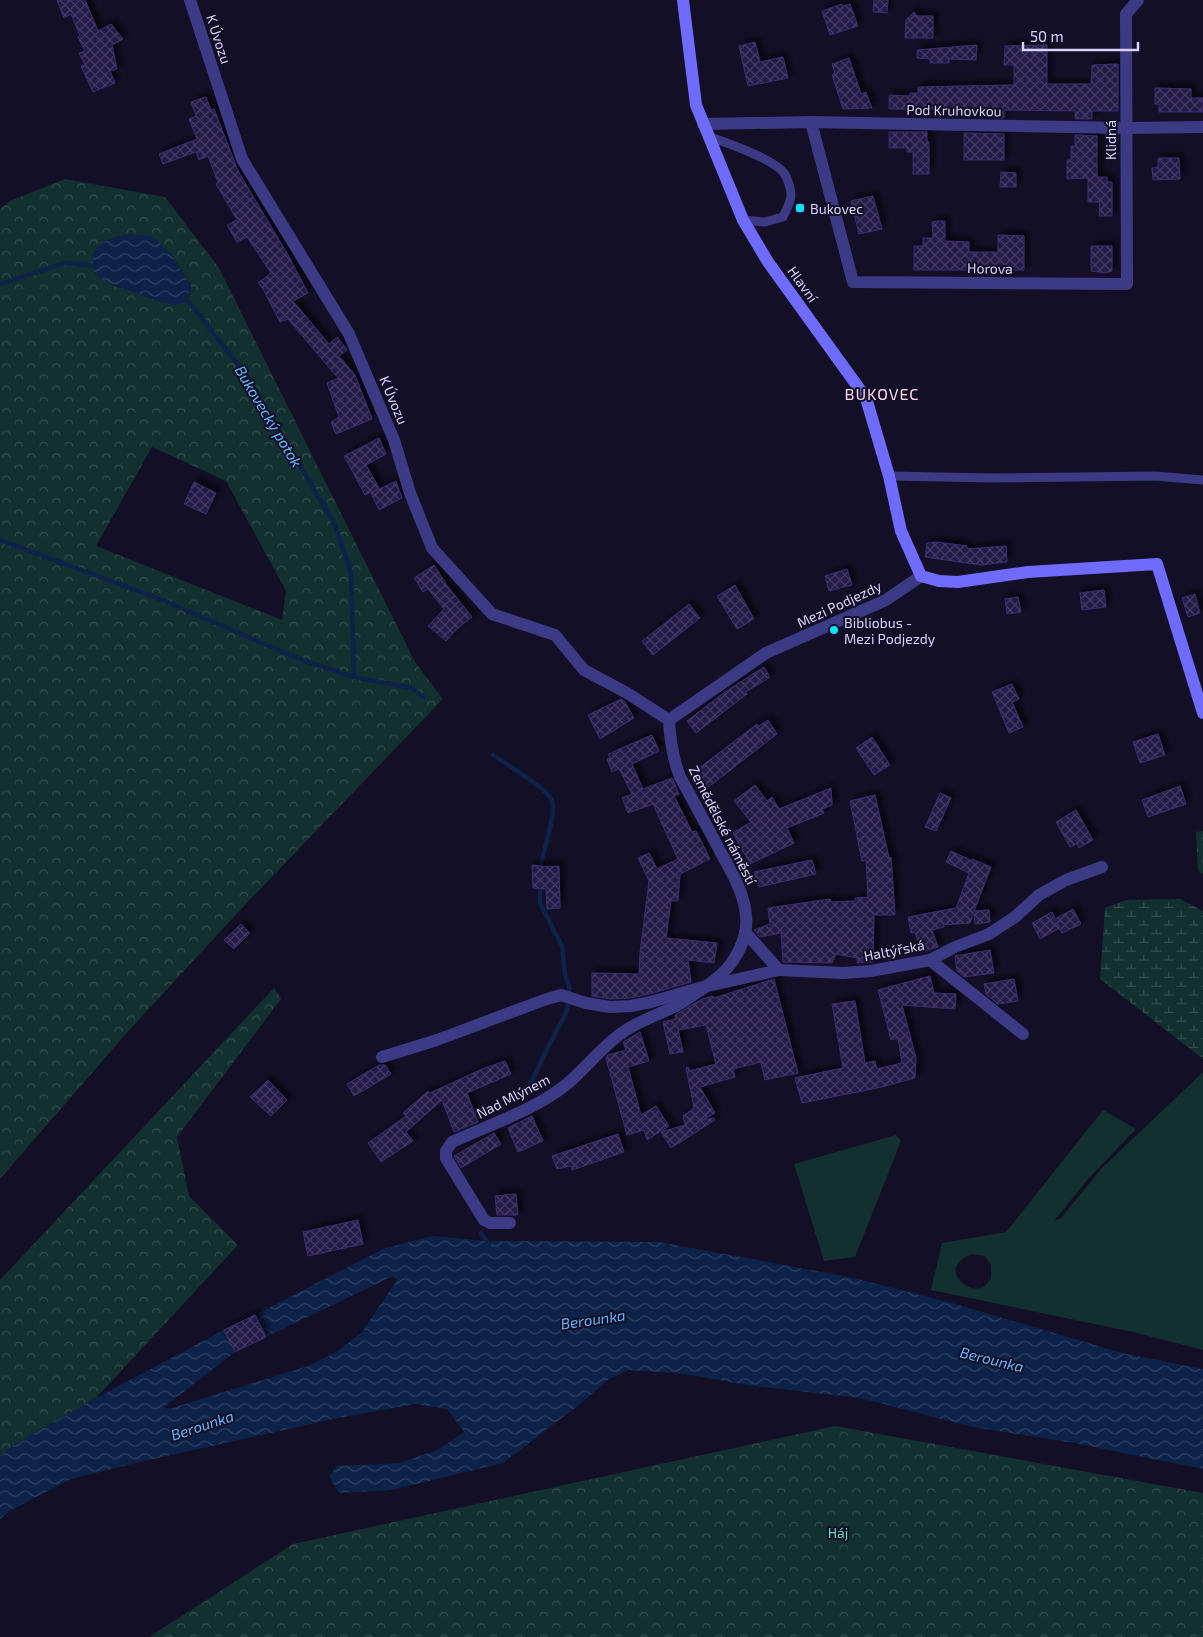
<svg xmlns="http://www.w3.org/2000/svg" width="1203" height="1637" font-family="'Exo 2',sans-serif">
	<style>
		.grass { fill: #12302f; fill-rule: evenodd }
		.forest { fill: url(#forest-crowns); fill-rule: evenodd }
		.wetland { fill: url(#wetland-marsh) }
		.water { fill: url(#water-waves) }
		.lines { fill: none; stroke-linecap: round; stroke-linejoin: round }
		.stream { stroke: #0c2248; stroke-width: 4.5 }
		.building { fill: url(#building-cross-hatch); stroke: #3b2d73; filter: url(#shadow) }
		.lane { stroke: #3d3a85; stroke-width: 9 }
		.street { stroke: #3d3a85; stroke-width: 12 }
		.secondary { stroke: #6f6bff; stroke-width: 12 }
		.poi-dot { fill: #00e5ff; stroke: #130f26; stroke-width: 2 }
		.labels { text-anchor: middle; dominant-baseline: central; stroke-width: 4; stroke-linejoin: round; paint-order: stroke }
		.street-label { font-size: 14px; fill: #d9d4ff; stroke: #130f26 }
		.poi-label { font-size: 14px; fill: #d9d4ff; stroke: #130f26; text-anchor: start }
		.park-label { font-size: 14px; fill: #5fe0c0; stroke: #130f26 }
		.water-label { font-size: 15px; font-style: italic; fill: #62b6ff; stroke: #130f26 }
		.quarter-label { font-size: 16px; letter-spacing: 1px; fill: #ffd6f0; stroke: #130f26 }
	</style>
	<defs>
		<pattern id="forest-crowns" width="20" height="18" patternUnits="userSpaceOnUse" patternTransform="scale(1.25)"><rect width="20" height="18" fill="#12302f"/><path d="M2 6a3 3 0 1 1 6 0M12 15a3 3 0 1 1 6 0" fill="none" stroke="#344d4e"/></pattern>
		<pattern id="wetland-marsh" width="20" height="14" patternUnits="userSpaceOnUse" patternTransform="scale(1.25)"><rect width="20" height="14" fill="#12302f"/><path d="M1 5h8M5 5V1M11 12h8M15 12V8" fill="none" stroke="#344d4e"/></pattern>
		<pattern id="water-waves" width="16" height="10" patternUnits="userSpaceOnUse" patternTransform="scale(1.25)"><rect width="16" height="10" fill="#0c2248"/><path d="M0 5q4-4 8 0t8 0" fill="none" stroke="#2f4163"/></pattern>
		<pattern id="building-cross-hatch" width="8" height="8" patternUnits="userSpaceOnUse" patternTransform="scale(1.25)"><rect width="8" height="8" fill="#241b47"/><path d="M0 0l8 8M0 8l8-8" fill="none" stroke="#433b63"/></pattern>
		<filter id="shadow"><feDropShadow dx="4.5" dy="-4.5" stdDeviation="2.5" flood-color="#0009"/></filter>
	</defs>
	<rect width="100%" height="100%" fill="#130f26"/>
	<!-- grass -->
	<g class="grass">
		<path d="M1203,1072V1350L1133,1332L931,1290L942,1243L1006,1232L1103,1110L1136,1129L1088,1179L1054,1221L1061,1218L1103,1167ZM972,1254L985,1256L991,1265V1278C989,1281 986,1285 983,1287C967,1295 937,1267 972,1254Z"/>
		<polygon points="896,1135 901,1141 855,1257 824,1261 794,1164"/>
	</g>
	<!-- forest -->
	<g class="forest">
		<path d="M65,179L165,197L219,268L415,662L443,699L241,909L124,1036L0,1179V209L10,201ZM135,234L171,254L191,285C190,320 149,297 132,291C125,288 114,287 110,283C103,277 98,265 92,257C103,237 114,237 135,234ZM152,447L226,481L286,591L282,620L96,546Z"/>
		<polygon points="1203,831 1203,874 1198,871 1196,832"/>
		<polygon points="274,988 281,999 177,1137 189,1196 238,1245 96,1398 12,1446 0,1457 0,1280"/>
		<polygon points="835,1426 1203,1493 1203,1637 149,1637 293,1544"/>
	</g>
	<!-- wetland -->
	<polygon class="wetland" points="1180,899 1203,911 1203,1059 1100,979 1105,908 1126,900"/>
	<!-- water -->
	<g class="water">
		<path d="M135,234L151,236L158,241L171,254L191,286C191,294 185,303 176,305C169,306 103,282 97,276C93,273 93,268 93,262C91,239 119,236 135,234Z"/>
		<polygon points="433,1236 487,1241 659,1242 849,1277 952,1303 1122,1353 1203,1369 1203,1469 1074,1443 973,1427 860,1398 747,1385 684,1374 629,1370 609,1379 585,1400 503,1463 392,1490 339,1493 329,1476 337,1466 399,1463 438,1450 464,1432 447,1409 415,1404 338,1418 140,1462 71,1479 11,1510 0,1519 0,1457 12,1446 96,1398 224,1330 235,1352 164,1407 169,1409 308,1366 338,1351 362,1332 397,1280 393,1276 266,1337 255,1315 383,1249"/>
	</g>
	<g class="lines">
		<!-- stream -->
		<g class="stream">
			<polyline points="0,284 65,263 98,266"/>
			<polyline points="182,297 189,302 247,376 335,525 351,572 354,677"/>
			<polyline points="0,540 165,601 302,660 354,677 411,688 424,697"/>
			<path d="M493,755C506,764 548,789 552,801C556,816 544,848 541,864V871"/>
			<polyline points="529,1087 547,1049 565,1015 570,997 569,986 565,975 562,946 540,903 540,884"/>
			<polyline points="481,1233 489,1244"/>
		</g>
	</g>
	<!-- building -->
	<g class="building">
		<polygon points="57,0 85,0 98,31 111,24 123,39 112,45 117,69 110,71 115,83 93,92 81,66 85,65 79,53 85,51 78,37 80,36 71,14 64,18"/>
		<polygon points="874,0 888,0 887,13 873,12"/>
		<polygon points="842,4 843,6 850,4 858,26 830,35 822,11"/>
		<polygon points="914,12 917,16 933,16 933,38 905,38 906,20"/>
		<polygon points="755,42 760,62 783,57 788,78 748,86 739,46"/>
		<polygon points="977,45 976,60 949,59 949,63 930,63 930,59 917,58 917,50"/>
		<polygon points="1047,45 1047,84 1091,84 1092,65 1118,64 1118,111 1092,111 1092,119 1075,119 1075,111 1004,110 1004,118 979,117 979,110 889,109 889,95 910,96 910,93 918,93 918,87 1014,85 1014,65 1004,65 1005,46"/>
		<polygon points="849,58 861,94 866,92 872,108 843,109 832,75 835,73 832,64"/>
		<polygon points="1155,88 1191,89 1191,98 1203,98 1203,112 1159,112 1159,104 1155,104"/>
		<polygon points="206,97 211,110 214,109 238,171 288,255 308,293 293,301 329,344 337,337 346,348 347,350 339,356 355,375 372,419 336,434 331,422 339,417 327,383 338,378 288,319 280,322 263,289 258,283 271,273 247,237 237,242 227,225 237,220 216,184 218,182 208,156 199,160 196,152 163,164 159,154 197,139 189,119 196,116 191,102"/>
		<polygon points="889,132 927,132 927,141 929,142 929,174 913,174 913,152 907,152 907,148 889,148"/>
		<polygon points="964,133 1004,134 1004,160 964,160"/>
		<polygon points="1075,135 1097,136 1097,177 1107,177 1107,182 1112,182 1112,216 1099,216 1100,202 1088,202 1088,178 1067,179 1067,160 1071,160 1071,146 1075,146"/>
		<polygon points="1158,158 1179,158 1180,179 1153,180 1152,168 1158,167"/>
		<polygon points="1001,172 1016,173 1016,187 1000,187"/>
		<polygon points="873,196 882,229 859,234 851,201"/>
		<polygon points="938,221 945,221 945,241 969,242 969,252 998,252 998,235 1024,236 1024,270 1002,270 1002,272 991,270 914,270 914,246 923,246 923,238 933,238 932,222"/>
		<polygon points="1091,246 1112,246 1112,271 1105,273 1091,271"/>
		<polygon points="379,438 386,454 366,465 379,488 365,495 344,456"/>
		<polygon points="396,481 402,498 379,510 371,493"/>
		<polygon points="194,482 216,493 206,514 184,504"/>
		<polygon points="936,542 967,546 967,549 1006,546 1007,562 981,565 925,557 927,543"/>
		<polygon points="434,565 448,587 472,617 457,629 446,641 428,626 444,609 428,589 423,592 414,578"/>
		<polygon points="847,569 852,585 829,591 825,576"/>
		<polygon points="735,585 754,619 737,629 717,596"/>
		<polygon points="1104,590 1106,607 1082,610 1080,593"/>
		<polygon points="1195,594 1200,613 1188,617 1182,598"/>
		<polygon points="1018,597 1021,612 1007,614 1005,599"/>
		<polygon points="689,604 700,618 653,655 642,641"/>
		<polygon points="764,667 770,677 746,692 747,694 696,733 687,721 725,692"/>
		<polygon points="1012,684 1019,699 1012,702 1023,727 1009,733 992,692"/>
		<polygon points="621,699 625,702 634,718 600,739 588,715"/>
		<polygon points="768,720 777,734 706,789 695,771 757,724 759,726"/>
		<polygon points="1158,734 1165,755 1140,763 1133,742"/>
		<polygon points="652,735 659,751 632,764 643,789 672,778 679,794 674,796 692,832 696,831 710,859 680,874 678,901 671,901 666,938 717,943 714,963 688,960 691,982 649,994 630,998 610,999 592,996 592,973 639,974 640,953 649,881 638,858 649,853 657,869 678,859 653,804 628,813 622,798 632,794 619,769 612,772 607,759 610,758 608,754"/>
		<polygon points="872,737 890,765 874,775 856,748"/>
		<polygon points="755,785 767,801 772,797 779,809 831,788 832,805 822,809 824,813 787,828 794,843 750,864 733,833 751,822 734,801"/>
		<polygon points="1180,786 1186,804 1148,817 1142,800"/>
		<polygon points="940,793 951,798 936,831 925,827"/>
		<polygon points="875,795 889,858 891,857 895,915 874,915 873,962 857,963 857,958 836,954 832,963 783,962 781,933 760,937 754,930 770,924 768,908 830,899 831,902 855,901 855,898 868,897 866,860 862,861 850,801"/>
		<polygon points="1076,810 1093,840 1079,848 1077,844 1070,847 1056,822"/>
		<polygon points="951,851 972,861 972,859 991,867 974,911 989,910 990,922 975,924 974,913 970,923 943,925 944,927 932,930 938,947 921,952 915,932 911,933 908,917 956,908 969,873 946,862"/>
		<polygon points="812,860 816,874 759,887 754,872"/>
		<polygon points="532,865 548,867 559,866 560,908 547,909 546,889 533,888"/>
		<polygon points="1073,909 1081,924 1062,933 1056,922 1060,928 1040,939 1032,923 1052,912 1055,919"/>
		<polygon points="241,924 250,933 234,949 224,940"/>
		<polygon points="990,950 994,973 964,977 957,971 955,956"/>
		<polygon points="930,976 934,993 956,994 955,1009 902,1005 916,1058 915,1078 882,1087 802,1103 795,1078 843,1068 832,1004 855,1001 865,1063 875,1061 877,1069 902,1063 898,1038 891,1040 878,990"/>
		<polygon points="774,979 798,1073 765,1080 761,1062 733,1069 735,1077 700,1087 715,1113 702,1120 714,1118 715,1120 671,1148 661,1132 685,1125 683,1116 694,1108 686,1068 688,1067 690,1071 716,1064 706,1025 678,1030 683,1052 670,1054 663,1022 676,1019 675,1015 702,999 713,996 714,998"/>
		<polygon points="1014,979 1018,1001 998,1004 986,994 984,984"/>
		<polygon points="640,1032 649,1061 628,1067 641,1115 656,1106 669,1126 647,1140 644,1130 627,1135 606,1058 608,1055 626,1050 623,1042"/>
		<polygon points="505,1061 511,1074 467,1093 478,1122 454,1132 442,1100 406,1132 413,1141 381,1162 368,1143 406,1116 403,1113 428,1091 430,1093 482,1069"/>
		<polygon points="379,1065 385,1065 391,1074 354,1096 347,1084"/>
		<polygon points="268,1080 287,1100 271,1116 250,1097"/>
		<polygon points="532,1116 543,1141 518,1152 508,1128"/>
		<polygon points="494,1133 501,1144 461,1168 454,1156"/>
		<polygon points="618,1134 624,1152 572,1170 571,1166 557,1169 552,1156"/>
		<polygon points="516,1194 518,1215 497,1215 495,1196"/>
		<polygon points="358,1220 363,1244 308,1256 303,1232"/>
		<polygon points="255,1315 266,1337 235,1352 224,1330"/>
	</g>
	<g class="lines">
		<!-- lane -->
		<g class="lane">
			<path d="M708,136C727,143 772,158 784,173C788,179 791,189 791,195C791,202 786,210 783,217L765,222L743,220"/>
			<polyline points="889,476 993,478 1155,476 1203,480"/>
		</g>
		<!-- street -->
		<g class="street">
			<polyline points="190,0 242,159 349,334 394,440 410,493 432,548 492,614 555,635 584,670 627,693 669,720"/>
			<polyline points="811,122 853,282 1127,284 1126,14 1138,0"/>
			<polyline points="703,124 811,122 1125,128 1203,127"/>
			<polyline points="669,720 766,653 886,600 921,576"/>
			<polyline points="745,932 779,970 843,973 871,971 930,960 955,947 989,934 1015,917 1039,895 1066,880 1102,867"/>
			<polyline points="930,960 1023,1034"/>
			<polyline points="382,1057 437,1040 544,1000 561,995 586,1003 610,1007 631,1006 651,1002 703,987 779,970"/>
			<path d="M510,1223H490L484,1220L446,1158V1151L452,1142C489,1125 535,1110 567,1084C585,1069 600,1049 619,1035C639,1019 665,1014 686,1000C702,989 724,976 734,959C742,947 748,930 746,916C744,890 729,869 718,847C705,823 693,800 680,777C673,758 670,741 669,720"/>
		</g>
		<!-- secondary -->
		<polyline class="secondary" points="683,0 696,105 743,220 768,262 866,398 889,476 901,531 921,576 939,581 958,582 1028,572 1157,564 1203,713"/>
	</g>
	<!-- markers -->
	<g class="poi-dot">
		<rect x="795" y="203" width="10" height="10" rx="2.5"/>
		<circle cx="834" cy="630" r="5"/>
	</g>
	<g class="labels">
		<!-- street labels -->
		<g class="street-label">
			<text transform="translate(219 39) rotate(72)">K Úvozu</text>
			<text transform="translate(954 110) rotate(1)">Pod Kruhovkou</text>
			<text transform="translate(1110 140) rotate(-90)">Klidná</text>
			<text transform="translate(990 268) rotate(1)">Horova</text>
			<text transform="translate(803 284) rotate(54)">Hlavní</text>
			<text transform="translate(394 400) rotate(67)">K Úvozu</text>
			<text transform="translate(839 604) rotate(-25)">Mezi Podjezdy</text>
			<text transform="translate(723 825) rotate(63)">Zemědělské náměstí</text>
			<text transform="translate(894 950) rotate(-11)">Haltýřská</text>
			<text transform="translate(513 1096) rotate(-27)">Nad Mlýnem</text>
		</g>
		<!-- poi labels -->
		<g class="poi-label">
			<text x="810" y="208">Bukovec</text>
			<text x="844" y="622">Bibliobus -<tspan x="844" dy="16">Mezi Podjezdy</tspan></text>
		</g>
		<!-- park labels -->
		<g class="park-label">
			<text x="838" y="1532">Háj</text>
		</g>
		<!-- water labels -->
		<g class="water-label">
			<text transform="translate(269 416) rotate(59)">Bukovecký potok</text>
			<text transform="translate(593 1319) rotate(-8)">Berounka</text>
			<text transform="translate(992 1359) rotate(14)">Berounka</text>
			<text transform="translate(202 1425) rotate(-18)">Berounka</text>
		</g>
		<!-- quarter labels -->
		<g class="quarter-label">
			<text x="882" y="393">BUKOVEC</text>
		</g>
	</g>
	<!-- scale -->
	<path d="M1023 42v8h115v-8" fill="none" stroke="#d9d4ff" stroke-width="2.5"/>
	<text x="1030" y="42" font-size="15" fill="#d9d4ff" stroke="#130f26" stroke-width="4" paint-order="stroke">50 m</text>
</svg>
